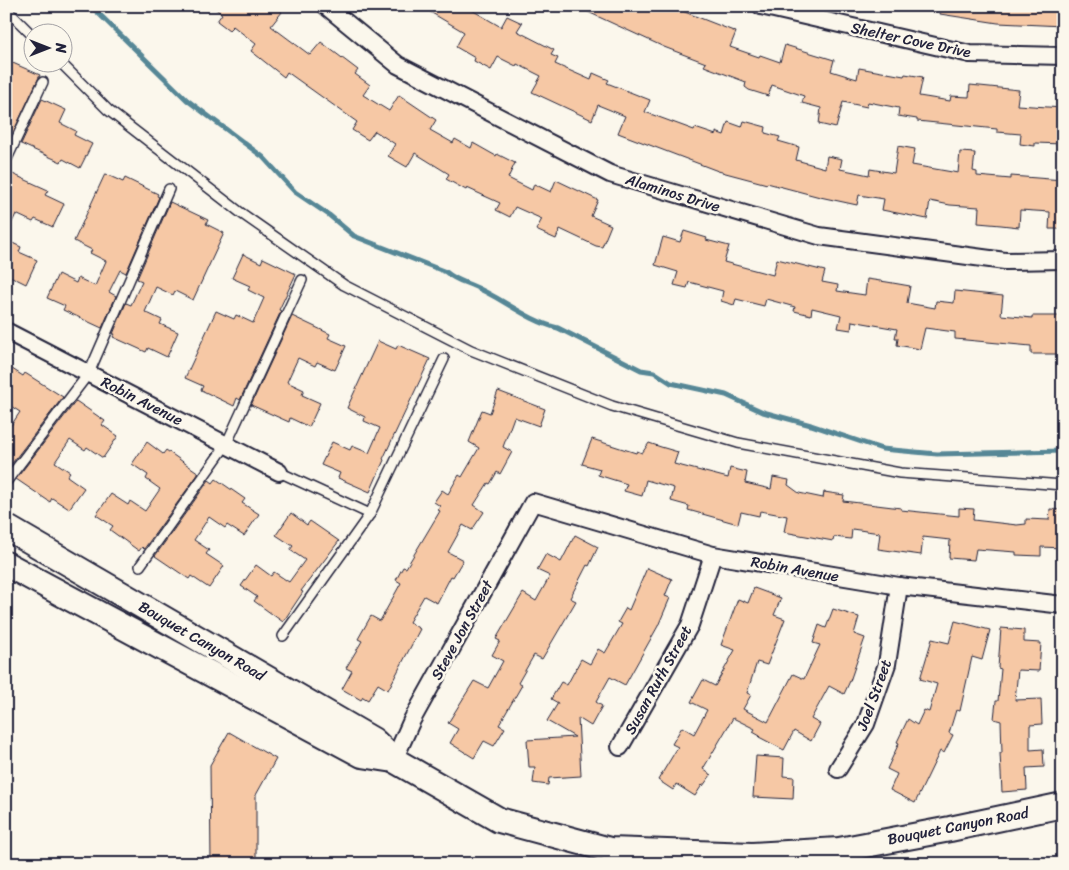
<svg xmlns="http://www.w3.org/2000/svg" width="1069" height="870" font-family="Sriracha,sans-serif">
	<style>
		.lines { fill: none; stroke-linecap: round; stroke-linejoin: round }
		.stream { stroke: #568796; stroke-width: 5 }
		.building { fill: #f6c8a5; stroke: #22223b }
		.lane-casing { stroke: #22223b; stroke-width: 12 }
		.street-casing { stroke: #22223b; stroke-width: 20 }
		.secondary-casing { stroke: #22223b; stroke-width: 28 }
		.lane { stroke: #fbf7ec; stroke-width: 9 }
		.street { stroke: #fbf7ec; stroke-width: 16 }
		.secondary { stroke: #fbf7ec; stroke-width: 24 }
		.labels { text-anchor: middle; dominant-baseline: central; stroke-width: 5; stroke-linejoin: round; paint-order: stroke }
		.street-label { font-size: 15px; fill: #22223b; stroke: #fbf7ec }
	</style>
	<rect width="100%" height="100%" fill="#fbf7ec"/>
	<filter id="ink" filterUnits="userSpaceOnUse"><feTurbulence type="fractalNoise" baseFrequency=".02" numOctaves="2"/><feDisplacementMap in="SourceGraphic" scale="10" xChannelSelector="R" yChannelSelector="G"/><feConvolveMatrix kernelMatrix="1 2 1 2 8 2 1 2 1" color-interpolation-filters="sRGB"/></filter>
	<g filter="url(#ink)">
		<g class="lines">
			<!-- stream -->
			<path class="stream" d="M91,6L187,100L263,157L295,192L329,215L354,236L446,272C454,279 461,281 471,285C501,297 526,320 558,328L641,370L654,372L671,383L726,395L763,412L811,425L882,449L937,454L1063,451"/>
		</g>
		<!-- building -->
		<g class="building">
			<polygon points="212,6 275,6 282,12 271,26 310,55 321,42 358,70 355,74 370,85 363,95 389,111 399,95 436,120 430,130 453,143 455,139 471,148 473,143 496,156 497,154 515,163 508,178 532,190 534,184 551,192 556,180 598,200 591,216 611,225 602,247 596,246 560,229 556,239 536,230 542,219 515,207 510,217 496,210 500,203 467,188 466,190 446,179 449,174 415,153 407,167 388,156 395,144 375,131 368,140 352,130 357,122 287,72 284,77 251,51 256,44 233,26 229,30 217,21 222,14"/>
			<polygon points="420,6 465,6 501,27 507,16 522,23 517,31 554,50 551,55 558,58 555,64 591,80 593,73 609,80 607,83 650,100 645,112 694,130 695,128 716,135 716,132 724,135 728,122 742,127 744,121 766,127 765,133 780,137 778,141 799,147 796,160 825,168 827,156 842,159 840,169 869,175 870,169 894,173 898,146 915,149 912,165 958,173 960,152 975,153 973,171 977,172 977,176 1011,179 1011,176 1063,180 1063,229 1049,229 1050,212 1020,210 1019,227 1001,225 978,223 979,207 950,205 930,201 927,219 882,210 884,199 859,195 857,205 820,197 767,183 767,184 718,171 618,133 625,116 598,105 592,120 532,92 541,76 517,64 516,66 498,57 491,70 474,61 475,58 456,47 464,32"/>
			<polygon points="575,6 660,6 671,11 672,7 736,32 730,47 759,57 760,55 780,62 785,45 834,60 831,71 857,79 859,68 904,76 905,74 923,77 919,96 950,101 951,96 969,97 970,85 1019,90 1017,105 1063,108 1063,144 1035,143 1035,146 1020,144 1021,134 997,132 997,129 917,121 917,119 898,116 899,108 868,102 867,107 843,102 836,128 819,124 821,108 802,103 804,96 772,85 768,96 749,90 745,87 746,82 704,66 706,63 664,47"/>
			<polygon points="941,6 1063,6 1063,26 998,23 940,14"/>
			<polygon points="6,60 40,75 10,139 6,137"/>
			<polygon points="42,99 66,110 60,123 76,131 74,135 92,144 80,168 63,159 61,162 21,144"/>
			<polygon points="6,171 48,190 45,195 64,204 53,227 35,219 33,222 16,214 6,235"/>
			<polygon points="105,174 123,182 125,178 158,194 157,196 159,197 126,273 120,270 109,292 116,296 102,328 63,310 65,306 47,298 58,274 76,283 78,278 95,286 106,261 90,253 92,250 74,241"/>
			<polygon points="170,202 208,220 206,224 224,233 193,300 175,291 173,295 156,287 145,312 162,320 160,324 178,332 167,357 148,348 146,352 113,337 115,334 113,334 126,303 131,305 142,281 137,279"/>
			<polygon points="684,231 707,238 706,240 729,246 724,262 773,275 777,259 825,271 822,282 838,285 837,291 865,295 867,279 887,282 910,286 907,303 935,308 936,301 954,303 955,291 1003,296 1001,315 1032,318 1032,316 1063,316 1063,354 1031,354 1031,346 955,339 955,332 925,328 920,349 897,345 898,338 895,338 897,329 852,321 851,330 838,328 841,315 812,308 811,315 794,311 795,307 766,299 764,306 736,299 734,305 721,301 723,291 689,282 687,288 674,285 678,272 655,265 663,237 680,242"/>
			<polygon points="6,240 21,247 19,252 37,260 26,284 8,275 6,279"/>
			<polygon points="243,254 261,263 263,258 296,274 279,310 281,311 240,400 237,398 234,406 201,390 203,386 185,378 216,311 234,319 236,315 253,323 264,298 248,290 250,286 232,278"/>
			<polygon points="292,316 330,334 328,338 346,346 335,370 317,362 315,366 298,358 287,382 304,390 302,395 320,403 309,427 290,418 289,422 251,405"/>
			<polygon points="378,341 396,349 398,345 430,359 383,459 384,460 370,492 338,478 340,473 321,465 332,442 350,450 352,446 369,453 380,428 364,421 365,417 347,408"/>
			<polygon points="6,365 23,376 25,373 63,397 6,471 6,433 20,412 6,403"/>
			<polygon points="498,391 545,409 539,426 514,417 503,447 512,452 500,474 497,472 490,484 488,483 474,505 484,512 472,530 463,525 448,552 463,560 453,577 451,576 437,603 424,596 409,622 420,629 388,690 378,684 368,700 363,697 361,700 342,689 352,671 346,668 362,641 358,639 371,616 380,621 401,583 396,580 403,567 406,568 440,511 438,510 440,506 434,502 442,490 448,494 459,475 462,477 479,448 469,442 482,410 490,413"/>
			<polygon points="76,401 105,421 102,425 118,436 103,458 87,447 85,450 70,440 55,462 70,472 67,476 84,488 69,509 52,498 50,502 16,479"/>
			<polygon points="592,439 636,453 637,451 642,453 649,443 661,447 678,452 674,464 728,478 730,468 747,472 745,483 771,489 773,477 789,480 788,485 799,493 823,498 824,492 844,495 843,501 901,508 901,510 959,516 959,508 974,509 973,520 1017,525 1026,524 1026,519 1049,520 1050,509 1063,510 1063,548 1041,547 1041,556 1016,555 1016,552 976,549 974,560 949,558 950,540 923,537 921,555 878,549 880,533 852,529 851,539 834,537 833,541 784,532 787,516 760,511 759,516 741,512 738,524 688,510 689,506 671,501 674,488 646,480 642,496 624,491 627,484 598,475 600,469 582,464"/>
			<polygon points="147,442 163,454 166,450 199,473 144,549 142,547 139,551 110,530 113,526 96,515 111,494 128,505 130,501 145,511 160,489 146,479 148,475 132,464"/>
			<polygon points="216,479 245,499 242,503 259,514 244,536 227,525 225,528 209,517 194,540 209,550 206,554 224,566 209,588 191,576 189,579 155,556 209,480 213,483"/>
			<polygon points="291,513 307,525 310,521 339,541 301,591 303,592 283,622 254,601 257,597 241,586 256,565 271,576 274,572 289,582 305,560 290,550 293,546 276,535"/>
			<polygon points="575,535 598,547 589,566 587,565 570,598 576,601 542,659 534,655 518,683 522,685 499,725 505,728 494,746 484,741 474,758 450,743 458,729 448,723 474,681 488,688 503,661 492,655 500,641 496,639 523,593 536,601 550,576 537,570 546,554 561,562"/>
			<polygon points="647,568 672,579 665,596 670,598 658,626 625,685 610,677 596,702 602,706 591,726 578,718 581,776 549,778 548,785 533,783 535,767 529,767 527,740 575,737 547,721 558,703 551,699 561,682 567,685 581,659 590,664 598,649 605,653 622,624 618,622 626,608 629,610"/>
			<polygon points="754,588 781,598 774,615 785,619 767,665 757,662 747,693 751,695 743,709 768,722 793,674 804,679 820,645 813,643 819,625 826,628 833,609 859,617 854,634 865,638 850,681 844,694 829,686 811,719 820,724 811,741 794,731 784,750 759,737 760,736 753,732 755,729 733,718 703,769 711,775 703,786 702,785 695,796 676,784 673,790 658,780 678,747 672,744 682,727 694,734 707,710 691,702 703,680 715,686 735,650 721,645 738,599 748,603"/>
			<polygon points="955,621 990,630 982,660 972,657 960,711 956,710 949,733 953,735 944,753 940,751 915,803 890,790 897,774 887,769 899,743 897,742 908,719 917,725 924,710 929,712 937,684 920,679 932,639 949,643"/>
			<polygon points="1001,628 1024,630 1024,642 1041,643 1039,671 1018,670 1015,700 1041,699 1042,724 1030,725 1030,750 1043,749 1044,767 1026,768 1027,790 1002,792 1000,753 1002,753 1001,721 994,719 996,701 998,701 1001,669 998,668"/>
			<polygon points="229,732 276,759 256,795 256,864 211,864 210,765"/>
			<polygon points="756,756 784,758 783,776 794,777 793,799 753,797"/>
		</g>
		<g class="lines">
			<defs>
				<g id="lane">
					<polyline points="6,9 32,35"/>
					<polyline points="60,62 108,110 241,213 344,285 471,350 612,406 738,443 900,473 1063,485"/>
					<polyline points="6,161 43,82"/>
					<polyline points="279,472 370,514"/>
					<polyline points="6,482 89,373 169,189"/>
					<polyline points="140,566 226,445 302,280"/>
					<polyline points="283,636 370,514 444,359"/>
				</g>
				<g id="street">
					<polyline points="326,6 398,65 610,174 819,236 1005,261 1063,260"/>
					<polyline points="761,6 970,54 1063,56"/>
					<polyline points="6,331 279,472"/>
					<polyline points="620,747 690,625 713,555"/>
					<polyline points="394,760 412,720 533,502 713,555 899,586 1063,605"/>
					<polyline points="838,769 866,724 887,664 899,586"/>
				</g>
				<g id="secondary">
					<polyline points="6,527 373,740 394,760 499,820 610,850 752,855 839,850 950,829 1063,805"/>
					<polyline points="6,564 362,755 394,760"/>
				</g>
			</defs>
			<!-- lane casing -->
			<use href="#lane" class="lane-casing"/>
			<!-- street casing -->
			<use href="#street" class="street-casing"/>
			<!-- secondary casing -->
			<use href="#secondary" class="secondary-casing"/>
			<!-- lane -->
			<use href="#lane" class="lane"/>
			<!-- street -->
			<use href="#street" class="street"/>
			<!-- secondary -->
			<use href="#secondary" class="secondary"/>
		</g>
	</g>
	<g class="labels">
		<!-- street labels -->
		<g class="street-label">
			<text transform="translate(911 40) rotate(12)">Shelter Cove Drive</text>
			<text transform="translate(673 193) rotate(17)">Alaminos Drive</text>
			<text transform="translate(142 401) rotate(27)">Robin Avenue</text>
			<text transform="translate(795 569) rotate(10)">Robin Avenue</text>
			<text transform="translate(462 630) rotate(-61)">Steve Jon Street</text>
			<text transform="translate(202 641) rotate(30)">Bouquet Canyon Road</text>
			<text transform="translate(658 680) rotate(-61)">Susan Ruth Street</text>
			<text transform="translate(874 695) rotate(-70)">Joel Street</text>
			<text transform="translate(958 826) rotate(-11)">Bouquet Canyon Road</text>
		</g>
	</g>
	<!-- margin -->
	<rect width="1069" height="870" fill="none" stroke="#fbf7ec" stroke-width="25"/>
	<rect x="12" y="12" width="1044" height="845" fill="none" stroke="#22223b" stroke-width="2" filter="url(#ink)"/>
	<!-- north arrow -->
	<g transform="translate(48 48) rotate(90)"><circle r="24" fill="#fbf7ec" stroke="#a4a2a5"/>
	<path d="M0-4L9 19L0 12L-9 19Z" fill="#22223b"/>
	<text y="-8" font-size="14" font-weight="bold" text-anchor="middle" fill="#22223b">N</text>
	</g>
</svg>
